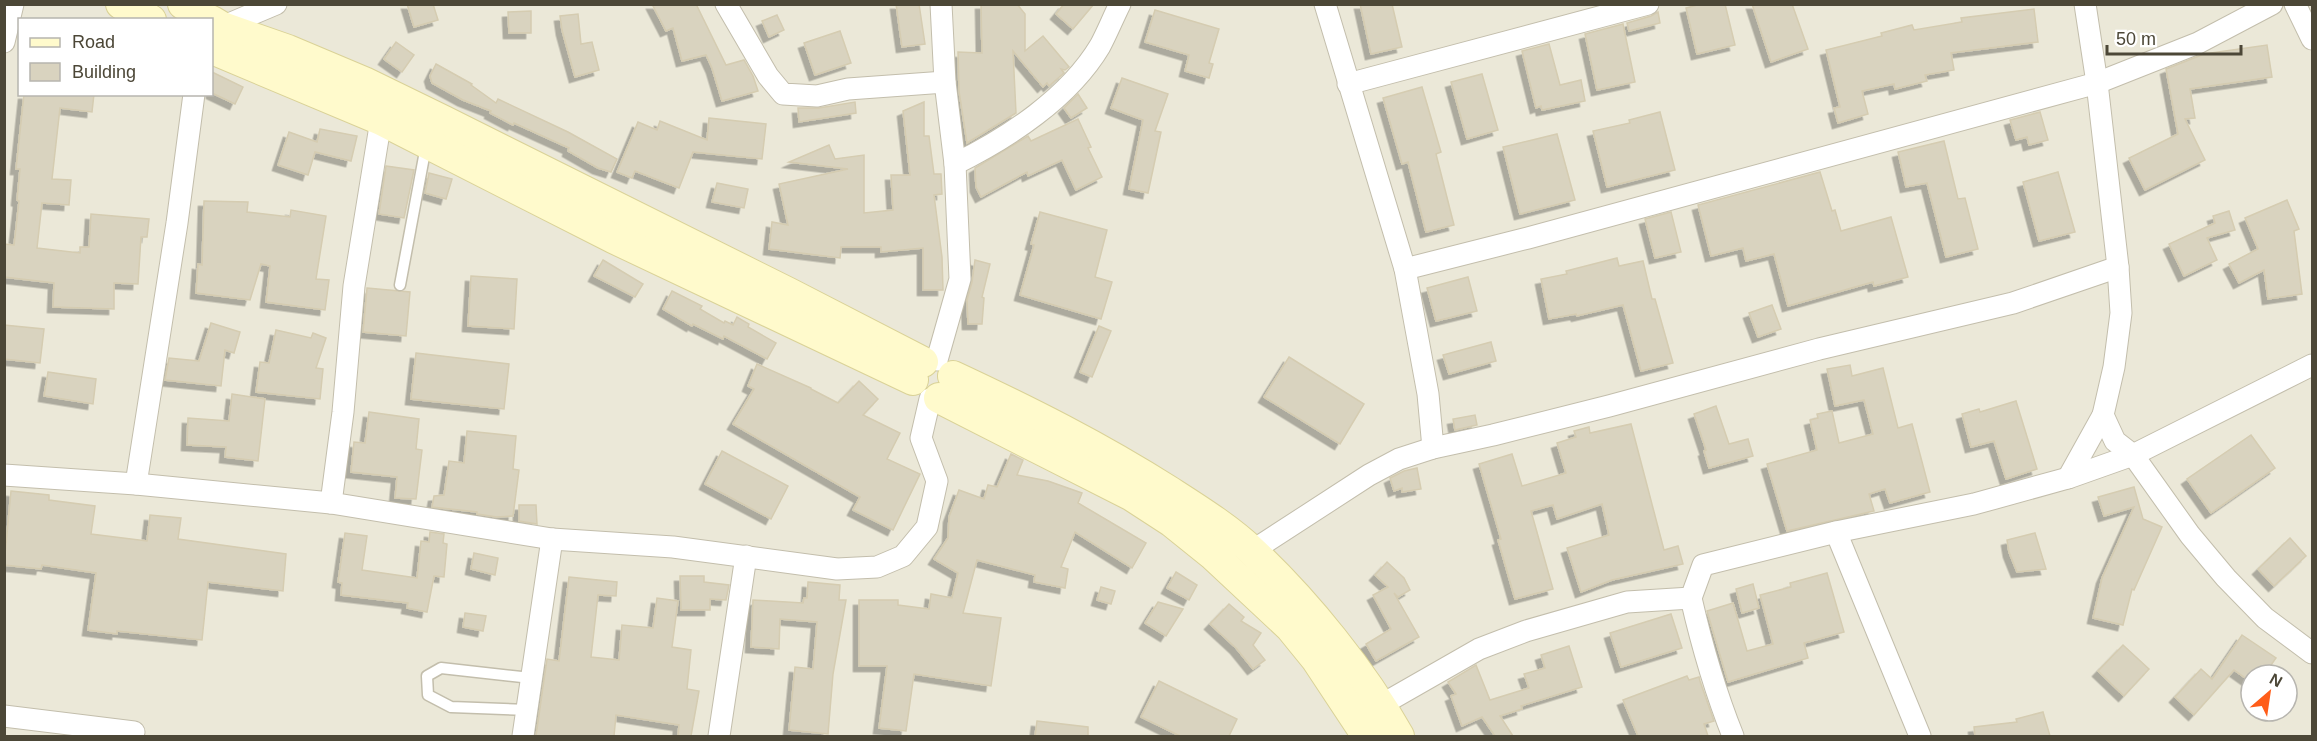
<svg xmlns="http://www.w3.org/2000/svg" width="2317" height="741" font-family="Arial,sans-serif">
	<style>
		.residential { fill: #ebe8d8; fill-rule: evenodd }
		.building { fill: #d9d3bf; stroke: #d5ccb1; stroke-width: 1.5; filter: url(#shadow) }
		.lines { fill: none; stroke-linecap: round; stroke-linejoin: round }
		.lane-casing { stroke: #c3beac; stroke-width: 13 }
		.street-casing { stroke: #c3beac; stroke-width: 23 }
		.secondary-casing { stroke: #dad297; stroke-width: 32 }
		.lane { stroke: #fff; stroke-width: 10 }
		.street { stroke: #fff; stroke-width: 21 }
		.secondary { stroke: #fffacc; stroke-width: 30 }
	</style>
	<defs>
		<filter id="shadow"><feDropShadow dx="-5.5" dy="5.5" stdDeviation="0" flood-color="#0004"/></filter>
	</defs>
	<rect width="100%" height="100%" fill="#f6f5eb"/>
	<!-- residential -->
	<path class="residential" d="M5,5H2312V736H5ZM20,20H212V94H20ZM2251,675H2287V711H2251Z"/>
	<!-- building -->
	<g class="building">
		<polygon points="407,4 433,4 438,20 414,27"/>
		<polygon points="652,4 696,4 726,65 744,60 753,76 758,91 722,101 712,68 706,55 682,61 673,28 666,31"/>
		<polygon points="896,4 919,4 925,44 902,47"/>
		<polygon points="981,4 1017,4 1025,14 1025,51 1043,36 1069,67 1065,70 1061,69 1064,73 1049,86 1047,83 1043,87 1013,51 1016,113 967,143 959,91 958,52 982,53"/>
		<polygon points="1064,4 1094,4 1073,29 1056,14"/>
		<polygon points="1360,4 1392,4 1402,47 1371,54"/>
		<polygon points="1701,4 1725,4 1735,45 1697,54 1686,8"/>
		<polygon points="1752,4 1792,4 1808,49 1771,62"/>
		<polygon points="2034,9 2038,42 1951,53 1954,70 1925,75 1927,81 1895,89 1894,84 1862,91 1868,114 1838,123 1834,108 1840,107 1826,50 1882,36 1881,33 1912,25 1914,30 1962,22 1961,18"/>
		<polygon points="1155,10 1219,29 1209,63 1213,64 1209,78 1185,71 1189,55 1145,42"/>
		<polygon points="531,11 531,33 509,33 508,12"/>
		<polygon points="1658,12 1660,23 1629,31 1627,23 1651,16"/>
		<polygon points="578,14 581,44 592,42 599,70 575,77 562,30 560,16"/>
		<polygon points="777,15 784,30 769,37 762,21"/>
		<polygon points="1623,24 1635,82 1597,90 1585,34"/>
		<polygon points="840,31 851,63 815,75 804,43"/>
		<polygon points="396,42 414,55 402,72 384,59"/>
		<polygon points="1549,44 1560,85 1581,80 1585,101 1542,110 1541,106 1536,108 1522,51"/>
		<polygon points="2267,45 2272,77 2190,89 2195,118 2185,119 2205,160 2145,190 2129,158 2178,134 2166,69 2204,54"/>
		<polygon points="436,64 472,84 471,85 496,103 498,99 568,132 617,159 611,172 598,168 568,151 569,148 514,123 513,125 490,113 491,111 463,100 432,83 430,76"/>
		<polygon points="212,72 243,87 235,104 212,93"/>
		<polygon points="1482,74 1498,130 1467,139 1451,82"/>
		<polygon points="1122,78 1168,94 1155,131 1161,132 1148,193 1129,189 1143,120 1111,108"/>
		<polygon points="1422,87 1441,152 1436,154 1454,225 1426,232 1408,162 1402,164 1383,98"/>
		<polygon points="24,94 94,94 92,112 60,108 52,179 71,180 69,205 42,203 37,248 80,253 80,247 89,247 91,214 149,219 147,237 141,237 138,284 114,283 114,309 53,307 54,283 4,277 4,244 14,245 19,201 17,200 20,169 16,169"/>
		<polygon points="1078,94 1087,108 1071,118 1064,108"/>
		<polygon points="855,102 856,113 799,122 798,108 819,108"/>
		<polygon points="924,102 924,136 929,136 934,174 941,174 942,194 934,195 942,257 943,290 923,290 923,248 881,252 881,247 841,247 840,258 769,249 772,222 788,225 779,184 848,169 789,162 829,145 835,159 864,155 864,213 893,210 891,175 910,175 903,111"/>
		<polygon points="1660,112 1675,170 1607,187 1593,131 1630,123 1629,120"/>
		<polygon points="2040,112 2048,140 2029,145 2027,137 2016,140 2010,120"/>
		<polygon points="709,118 766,124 762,159 693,152 679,188 635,171 632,178 617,172 638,122 657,130 660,121 707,140"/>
		<polygon points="1078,119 1091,147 1088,148 1102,177 1076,190 1062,160 1028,176 1027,172 981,197 976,187 975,168 1028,136 1031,141"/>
		<polygon points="320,129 357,136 351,161 315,152 308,175 278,165 289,132 317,142"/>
		<polygon points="1557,134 1575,200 1520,214 1503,147"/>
		<polygon points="1944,141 1958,199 1965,198 1978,249 1946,257 1927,183 1906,187 1898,152"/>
		<polygon points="386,166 414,170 404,218 379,214"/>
		<polygon points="1820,172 1832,211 1835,210 1841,231 1891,217 1908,277 1874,286 1873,282 1788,306 1774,254 1746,261 1743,248 1711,256 1698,205"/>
		<polygon points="2058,172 2075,232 2039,241 2023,182"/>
		<polygon points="429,173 452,179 446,199 425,193"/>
		<polygon points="717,183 748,189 744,208 712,202"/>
		<polygon points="2287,200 2299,229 2294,231 2302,294 2268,299 2264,270 2239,283 2229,264 2258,249 2245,218"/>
		<polygon points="204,201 248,202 247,212 290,217 291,210 326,216 316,279 329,280 325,310 266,302 270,266 261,264 250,300 196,293 198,264 202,265"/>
		<polygon points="2229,211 2235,230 2207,238 2217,260 2184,276 2169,244 2215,223 2213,216"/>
		<polygon points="1040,212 1107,230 1095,277 1112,282 1101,319 1020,295 1034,245 1031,244"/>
		<polygon points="1671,212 1681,252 1655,258 1645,219"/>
		<polygon points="1617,258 1619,266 1643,261 1652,299 1655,299 1673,363 1641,371 1623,305 1577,316 1576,314 1549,319 1541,279 1567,274 1566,271"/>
		<polygon points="603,260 643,284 635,297 594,276"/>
		<polygon points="975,260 990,264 982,297 984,298 982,324 968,324 967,300 972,282"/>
		<polygon points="471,276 517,279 514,329 468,326"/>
		<polygon points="1468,277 1477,311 1436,321 1427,288"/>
		<polygon points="367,288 410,292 406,336 363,332"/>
		<polygon points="672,291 702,306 700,309 724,323 725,321 733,325 737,317 749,324 748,327 776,343 767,359 724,336 723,339 693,324 692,326 663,309"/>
		<polygon points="1772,305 1781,329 1758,337 1749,313"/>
		<polygon points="211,323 240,332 234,353 225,350 221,386 165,380 169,358 199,361"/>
		<polygon points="4,325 44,329 40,363 4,359"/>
		<polygon points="1099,326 1111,331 1092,377 1080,372"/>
		<polygon points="276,330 311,338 313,333 326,338 316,368 323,369 320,399 256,392 260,362 269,363"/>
		<polygon points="1491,342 1496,361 1449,374 1443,355"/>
		<polygon points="416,353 509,364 504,409 411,399"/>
		<polygon points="1289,357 1364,404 1340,444 1264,397"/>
		<polygon points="757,364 811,388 811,389 838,403 859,381 878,399 863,415 900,433 887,459 920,474 893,530 853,510 860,497 733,424 754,389 748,386"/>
		<polygon points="1850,365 1852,376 1883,368 1898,428 1912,424 1930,492 1890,503 1885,489 1869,494 1874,511 1787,531 1767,464 1817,450 1810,420 1818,418 1817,414 1832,411 1839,443 1873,434 1864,400 1835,406 1827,369"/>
		<polygon points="48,372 96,379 93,404 44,396"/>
		<polygon points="232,394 265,399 258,461 225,457 226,447 187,445 188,418 229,421"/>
		<polygon points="2016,401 2037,469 2006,479 1994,441 1971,447 1962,414 1979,409 1980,412"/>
		<polygon points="1716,406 1729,444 1748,439 1753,456 1709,468 1704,451 1706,450 1694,414"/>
		<polygon points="369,412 419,419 416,449 422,450 416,499 395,498 397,477 351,472 354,442 365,443"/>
		<polygon points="1475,415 1477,425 1455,430 1453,419"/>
		<polygon points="1631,424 1664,550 1678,546 1683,564 1612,580 1581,592 1567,548 1609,535 1602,504 1557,519 1553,505 1531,511 1553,589 1515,599 1498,540 1501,539 1479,464 1512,454 1522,486 1566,473 1557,443 1576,437 1574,431 1589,427 1590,433"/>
		<polygon points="467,431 516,436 513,469 519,470 513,516 497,517 477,514 477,512 432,507 434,496 444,495 449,461 464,463"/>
		<polygon points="2251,435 2275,468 2211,513 2187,479"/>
		<polygon points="722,451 788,486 771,519 705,484"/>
		<polygon points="1011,454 1023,460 1017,475 1048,481 1082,493 1078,503 1146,543 1132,568 1075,532 1061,567 1068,569 1065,588 1034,582 1035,575 977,560 963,613 1001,618 991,686 914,674 906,731 879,728 887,666 859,666 859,600 898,600 898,605 929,609 931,594 952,598 958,573 934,559 948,538 949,517 959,490 984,499 988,485 997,487"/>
		<polygon points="1417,468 1421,489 1402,492 1402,488 1394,491 1390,478 1404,471"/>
		<polygon points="2134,487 2143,519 2162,527 2134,590 2132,589 2123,625 2093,618 2102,578 2134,507 2104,516 2098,497"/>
		<polygon points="11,491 49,495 49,500 95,506 91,534 147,541 150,515 181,518 178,539 286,554 283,591 208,582 202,640 117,631 117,634 88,630 96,573 42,565 41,569 4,565"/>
		<polygon points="519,505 536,505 537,524 519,521"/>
		<polygon points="430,532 444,534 443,543 447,544 444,577 434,576 427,612 407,608 408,603 341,595 342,583 338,582 345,533 367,536 362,570 417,578 421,541 429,542"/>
		<polygon points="2035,533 2046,569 2017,572 2009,552 2007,540"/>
		<polygon points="2290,538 2306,556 2274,586 2258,569"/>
		<polygon points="474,553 498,558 495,575 471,569"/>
		<polygon points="1387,562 1404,578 1410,590 1398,597 1394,593 1419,637 1376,661 1366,644 1391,629 1373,595 1388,587 1375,575"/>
		<polygon points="1176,572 1197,585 1189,600 1167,588"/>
		<polygon points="1827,573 1844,632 1804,643 1808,658 1728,682 1707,611 1733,603 1747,651 1773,644 1760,595 1791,587 1790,583"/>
		<polygon points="680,576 704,576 704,582 729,585 726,600 710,599 710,610 681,610"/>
		<polygon points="569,577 617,582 616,596 598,595 591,657 619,660 622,625 653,628 657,598 678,601 672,647 691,650 687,689 699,691 691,736 678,736 679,725 616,715 614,736 536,736 547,659 559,661"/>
		<polygon points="808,582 840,585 839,600 846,600 833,674 828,734 789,730 795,667 813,669 817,622 780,619 779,649 751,647 753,600 803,603 804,598 807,598"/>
		<polygon points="1753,584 1759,608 1742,613 1736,589"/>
		<polygon points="1101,587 1115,591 1111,604 1097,600"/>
		<polygon points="1158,602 1183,609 1166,636 1145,623"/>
		<polygon points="1229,604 1244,617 1241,621 1261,633 1253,645 1265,660 1253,669 1236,648 1210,624"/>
		<polygon points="465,613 486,616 483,631 463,627"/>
		<polygon points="1671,614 1682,648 1621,667 1610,633"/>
		<polygon points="2242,635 2276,658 2264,675 2251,675 2251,682 2234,670 2194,715 2175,697 2201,669 2212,679"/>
		<polygon points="2123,645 2149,669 2124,696 2098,671"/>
		<polygon points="1569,646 1582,687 1521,706 1522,709 1500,716 1513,736 1495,736 1482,717 1462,726 1451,696 1456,694 1448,682 1476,665 1490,700 1529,688 1524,674 1545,668 1541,655"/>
		<polygon points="1687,676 1689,680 1699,677 1700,681 1714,721 1704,724 1708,736 1638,736 1623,700"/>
		<polygon points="1159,681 1237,719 1229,736 1180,736 1141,717"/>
		<polygon points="2043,712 2050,736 1975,736 1974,727 2017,722 2016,719"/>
		<polygon points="1037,721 1088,727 1088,736 1035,736"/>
	</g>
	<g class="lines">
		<defs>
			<g id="lane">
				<polyline points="400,285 426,146"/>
				<polyline points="528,710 451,707 428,695 427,676 441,668 531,678"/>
			</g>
			<g id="street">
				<polyline points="726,4 768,76 783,94 817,96 848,89 945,82"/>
				<polyline points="1325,4 1405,269 1428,394 1433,448"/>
				<polyline points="2295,4 2312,39"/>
				<polyline points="222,27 276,4"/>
				<polyline points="4,42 13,4"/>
				<polyline points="1348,84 1648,4"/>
				<path d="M955,164C1008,138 1069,98 1100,46C1107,33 1113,18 1120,4"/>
				<polyline points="1405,269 1528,238 2097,83 2198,43 2272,4"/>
				<polyline points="937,360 960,279 955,164 945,82 941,4"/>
				<polyline points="2103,415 2115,441 2133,455 2190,535 2226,578 2265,618 2312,653"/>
				<polyline points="4,475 136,484 331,503 552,539 673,547 837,569 877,567 903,556 927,527 937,481 921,438 930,399"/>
				<polyline points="2068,478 2103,415 2114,367 2121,313 2118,267 2097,83 2085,4"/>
				<polyline points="136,484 177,223 194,94"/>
				<polyline points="331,503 343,412 354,286 381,120"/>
				<polyline points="1836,532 1920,736"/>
				<polyline points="1252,551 1369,475 1399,459 1433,448 1493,435 1609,406 1819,349 2013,303 2118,267"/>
				<path d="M1691,598C1702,646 1715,691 1733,736"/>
				<polyline points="1381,705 1479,649 1526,631 1627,602 1691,598 1703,565 1836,532 1974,504 2068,478 2133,455 2312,365"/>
				<polyline points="4,716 134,732"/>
				<polyline points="523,736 552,539"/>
				<polyline points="719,736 746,556"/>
			</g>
			<g id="secondary">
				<polyline points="121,4 151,20"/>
				<polyline points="183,4 209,20"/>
				<polyline points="212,21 222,27 288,50 364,82 444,121 789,293 923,362"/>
				<polyline points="212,49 381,120 613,238 913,380"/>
				<path d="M953,376C1028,411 1098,446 1169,491C1197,509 1229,529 1253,552C1307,603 1363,672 1399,736"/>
				<polyline points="939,398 1132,496 1172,522 1213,555 1290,627 1316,659 1367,736"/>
			</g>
		</defs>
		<!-- lane casing -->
		<use href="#lane" class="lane-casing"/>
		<!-- street casing -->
		<use href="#street" class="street-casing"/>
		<!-- secondary casing -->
		<use href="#secondary" class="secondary-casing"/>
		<!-- lane -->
		<use href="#lane" class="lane"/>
		<!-- street -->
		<use href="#street" class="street"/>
		<!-- secondary -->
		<use href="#secondary" class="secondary"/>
	</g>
	<!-- border -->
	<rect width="2317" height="741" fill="none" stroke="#4c4737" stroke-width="12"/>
	<!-- legend -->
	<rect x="18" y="18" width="195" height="78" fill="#ffffff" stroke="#b7b5af" stroke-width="1.5"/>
	<rect x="30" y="38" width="30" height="9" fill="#fffacc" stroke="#b7b5af" stroke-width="1.5"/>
	<text x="72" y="48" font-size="18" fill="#4c4737">Road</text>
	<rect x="30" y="63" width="30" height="18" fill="#d9d3bf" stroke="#b7b5af" stroke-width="1.5"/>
	<text x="72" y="78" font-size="18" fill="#4c4737">Building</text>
	<!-- north arrow -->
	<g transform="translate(2269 693) rotate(29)"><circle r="28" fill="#ffffff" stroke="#b7b5af" stroke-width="1.5"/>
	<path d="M0-4.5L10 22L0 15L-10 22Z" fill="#ff5d19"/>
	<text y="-9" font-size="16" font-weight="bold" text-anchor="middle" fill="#4c4737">N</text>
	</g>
	<!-- scale -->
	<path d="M2107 45v9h134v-9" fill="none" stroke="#4c4737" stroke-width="3"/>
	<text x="2116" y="45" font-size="18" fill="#4c4737" stroke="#ffffff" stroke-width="4.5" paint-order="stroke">50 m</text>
</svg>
